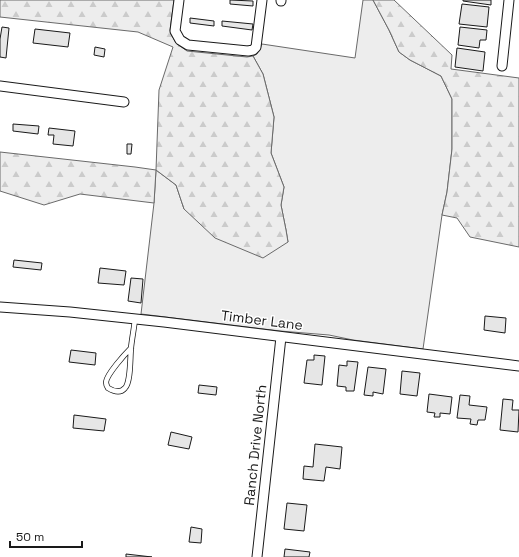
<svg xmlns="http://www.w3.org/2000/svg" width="519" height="557" font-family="'Space Grotesk',sans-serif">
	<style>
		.built { fill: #ededed; stroke: #6a6a6a }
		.forest { fill: url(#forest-firs); stroke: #6a6a6a }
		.building { fill: #e6e6e6; stroke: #1a1a1a }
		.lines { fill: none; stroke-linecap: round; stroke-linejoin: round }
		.lane-casing { stroke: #1a1a1a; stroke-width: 6 }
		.street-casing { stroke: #1a1a1a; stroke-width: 11 }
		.lane { stroke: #fff; stroke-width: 4.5 }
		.street { stroke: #fff; stroke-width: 9 }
		.labels { text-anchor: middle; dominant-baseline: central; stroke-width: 3; stroke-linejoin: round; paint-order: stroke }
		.street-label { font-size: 14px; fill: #1a1a1a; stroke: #fff }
	</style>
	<defs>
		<pattern id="forest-firs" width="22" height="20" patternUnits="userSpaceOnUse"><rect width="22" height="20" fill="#ededed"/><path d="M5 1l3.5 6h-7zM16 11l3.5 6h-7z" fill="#cbcbcb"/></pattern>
	</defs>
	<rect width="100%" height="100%" fill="#fff"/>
	<!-- built -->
	<polygon class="built" points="363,0 373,0 389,30 399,52 410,60 441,76 452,99 452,149 447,192 442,215 423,349 353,340 329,335 280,331 141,314 154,203 156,170 176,185 184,209 288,242 286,230 281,205 284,187 271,153 274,117 263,74 253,56 257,54 262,44 355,58"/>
	<!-- forest -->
	<g class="forest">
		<polygon points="0,0 174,0 170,30 171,34 176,43 187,51 247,57 253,56 263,74 274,117 271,153 284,187 281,205 286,230 288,242 263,258 215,238 184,209 176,185 156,170 154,203 80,194 44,205 0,191 0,152 135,167 156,170 159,90 173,47 138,32 0,17"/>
		<polygon points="373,0 394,0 452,55 451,69 519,78 519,247 470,237 457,218 442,215 447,192 452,149 452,99 441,76 410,60 399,52 389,30"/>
	</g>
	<!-- building -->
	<g class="building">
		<polygon points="230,0 253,1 253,6 230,4"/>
		<polygon points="463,0 491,0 491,5 463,1"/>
		<polygon points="462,4 489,7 487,27 459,24"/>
		<polygon points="190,18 214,21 214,26 190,23"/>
		<polygon points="222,21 253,24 252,30 222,26"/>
		<polygon points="2,27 9,28 6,58 0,57 0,39"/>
		<polygon points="460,27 487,30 486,40 480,40 479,48 458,45"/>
		<polygon points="35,29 70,33 68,47 33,43"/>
		<polygon points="95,47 105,49 104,57 94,55"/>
		<polygon points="457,48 485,52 483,71 455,67"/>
		<polygon points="13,124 39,126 38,134 13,131"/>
		<polygon points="49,128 75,131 73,146 53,144 54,135 48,135"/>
		<polygon points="127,144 132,144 131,154 127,154"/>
		<polygon points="14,260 42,263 41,270 13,267"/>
		<polygon points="100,268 126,271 124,285 98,283"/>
		<polygon points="131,278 143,279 141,303 128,301"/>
		<polygon points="485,316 506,318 505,333 484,330"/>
		<polygon points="71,350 96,353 95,365 69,362"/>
		<polygon points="314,355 325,356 322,385 304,383 307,360 314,360"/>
		<polygon points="347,361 358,362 354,391 346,391 346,387 337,386 339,365 347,366"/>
		<polygon points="368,367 386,369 383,394 373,392 373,396 364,395"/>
		<polygon points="402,371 420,373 417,396 400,394"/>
		<polygon points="199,385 217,387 216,395 198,393"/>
		<polygon points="429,394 452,397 450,414 440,413 440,417 434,417 435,413 427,412"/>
		<polygon points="460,395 470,396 469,405 487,407 485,420 478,420 477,425 470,424 471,419 457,418"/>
		<polygon points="503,399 513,400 512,410 519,410 518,432 500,430"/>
		<polygon points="74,415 106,419 104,431 73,428"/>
		<polygon points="171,432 192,437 189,449 168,445"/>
		<polygon points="315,444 342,447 340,469 326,467 324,481 303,479 304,466 313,467"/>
		<polygon points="287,503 307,505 304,531 284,529"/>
		<polygon points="191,527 202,529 201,543 189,542"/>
		<polygon points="285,549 310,552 309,557 284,557"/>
		<polygon points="126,554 152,557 126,557"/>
	</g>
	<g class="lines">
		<defs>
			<path id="lane" d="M131,348C125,354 107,374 106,382C106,384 106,385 108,388C113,391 120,394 125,388C131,382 130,357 131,348C132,338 134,329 135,319"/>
			<g id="street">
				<polyline points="179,0 175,31 180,40 188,45 248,51 253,50 256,47 262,0"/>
				<polyline points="281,1 281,0"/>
				<polyline points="502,66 509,0"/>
				<polyline points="0,86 124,102"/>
				<polyline points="0,307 70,312 164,322 519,366"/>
				<polyline points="257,557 281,337"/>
			</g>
		</defs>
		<!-- lane casing -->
		<use href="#lane" class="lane-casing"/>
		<!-- street casing -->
		<use href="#street" class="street-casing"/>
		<!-- lane -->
		<use href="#lane" class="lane"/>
		<!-- street -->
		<use href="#street" class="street"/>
	</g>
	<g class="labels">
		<!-- street labels -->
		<g class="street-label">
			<text transform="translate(262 320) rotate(7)">Timber Lane</text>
			<text transform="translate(255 445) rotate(-84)">Ranch Drive North</text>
		</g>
	</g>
	<!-- scale -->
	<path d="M10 541v6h72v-6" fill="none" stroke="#1a1a1a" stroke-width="2"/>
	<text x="16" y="541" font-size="12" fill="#1a1a1a" stroke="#ffffff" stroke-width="3" paint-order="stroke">50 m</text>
</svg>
